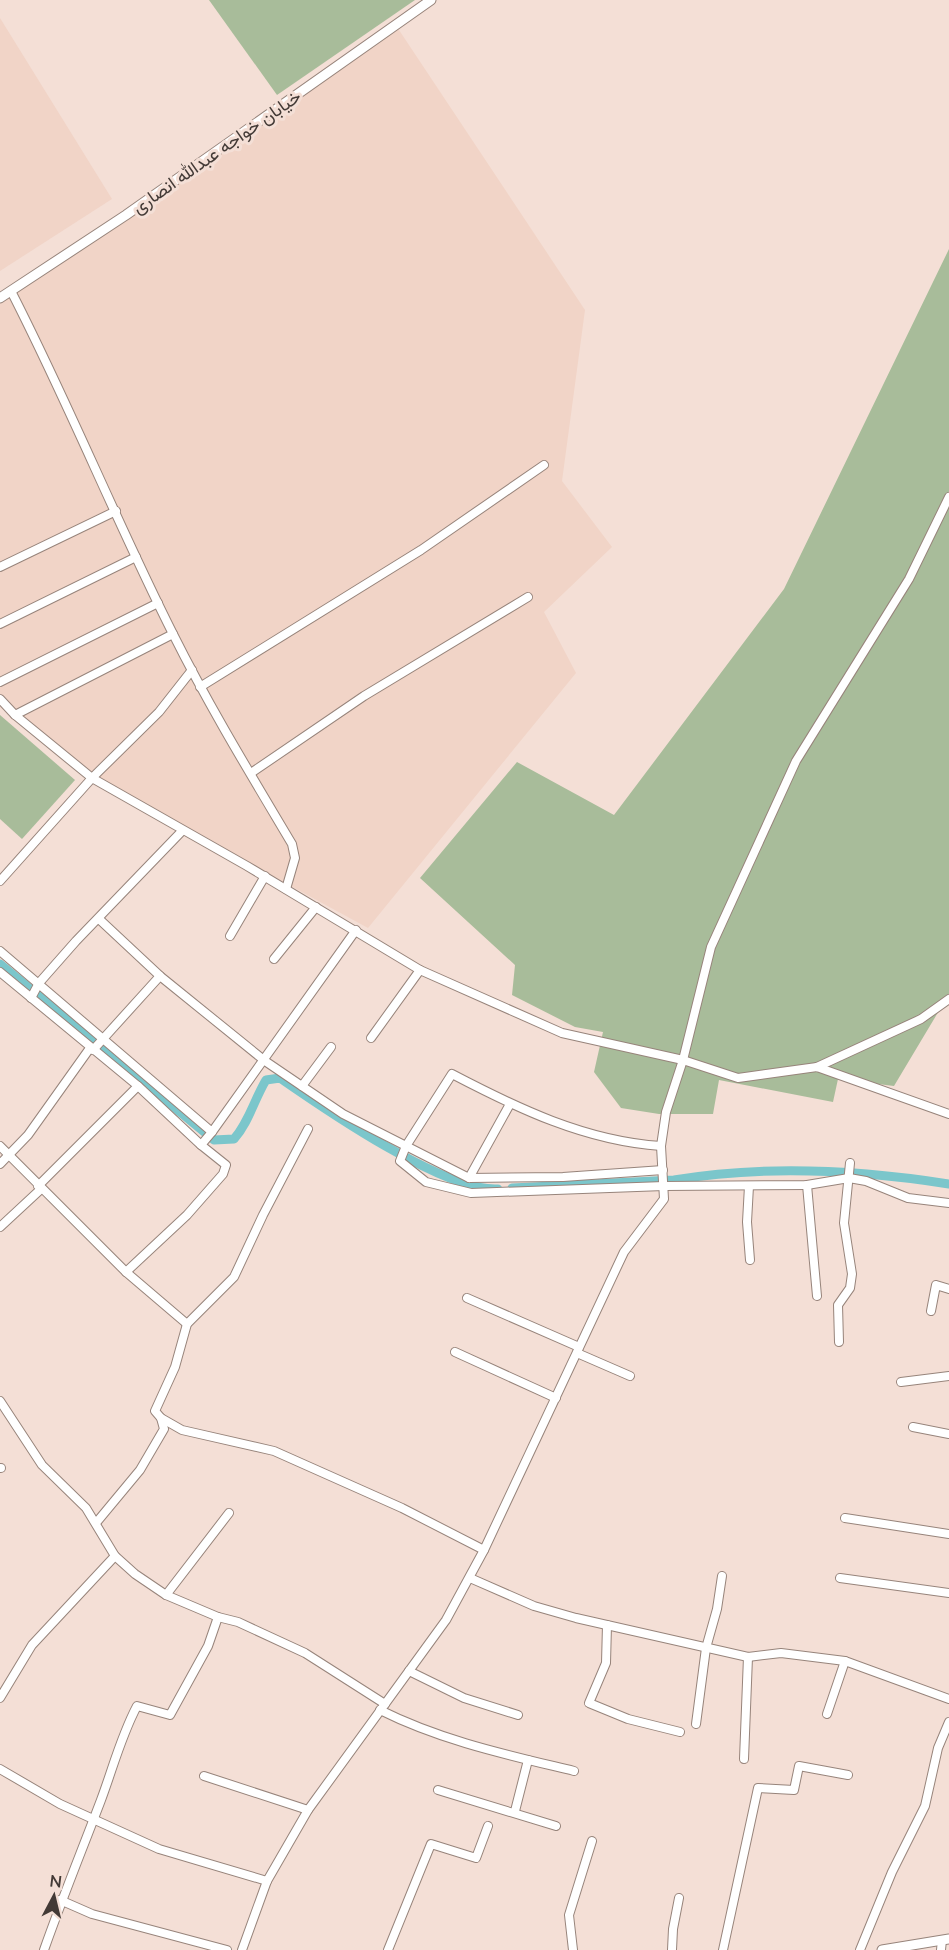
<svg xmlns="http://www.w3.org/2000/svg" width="949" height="1950" font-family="Lato,Vazirmatn,sans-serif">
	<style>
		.built { fill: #f1d4c7 }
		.green { fill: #a8bc9a }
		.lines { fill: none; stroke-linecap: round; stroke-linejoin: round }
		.canal { stroke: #7bc6cb; stroke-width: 9 }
		.minor-casing { stroke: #97847b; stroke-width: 10 }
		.tertiary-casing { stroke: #97847b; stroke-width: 11 }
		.minor { stroke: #fff; stroke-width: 8 }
		.tertiary { stroke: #fff; stroke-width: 9 }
		.labels { text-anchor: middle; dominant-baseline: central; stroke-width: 6; stroke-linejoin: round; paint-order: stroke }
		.street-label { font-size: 18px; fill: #433a36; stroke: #f4dfd6 }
	</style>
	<rect width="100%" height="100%" fill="#f4dfd6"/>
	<!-- built -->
	<g class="built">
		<polygon points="0,18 112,199 0,271"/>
		<polygon points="395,24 585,310 562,481 612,547 544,612 576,673 368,928 92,778 0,707 0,298"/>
	</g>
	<!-- green -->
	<g class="green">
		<polygon points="209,0 415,0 277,95"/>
		<polygon points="949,249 949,994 894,1086 838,1079 833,1102 719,1080 713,1114 659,1114 621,1108 594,1072 603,1032 575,1027 512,995 515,965 420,878 517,762 614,815 784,589"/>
		<polygon points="0,715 75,780 22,839 0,819"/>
	</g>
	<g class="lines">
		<!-- canal -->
		<g class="canal">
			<path d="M0,964L214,1140L234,1139C249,1122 254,1100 266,1080L280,1078C326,1110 445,1192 498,1189"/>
			<path d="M512,1188L674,1180C763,1165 860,1170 949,1184"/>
		</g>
		<defs>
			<g id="minor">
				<path d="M11,291C69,404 116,521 173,634C209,706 251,775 292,844L295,858L286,889"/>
				<polyline points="0,567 116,511"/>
				<polyline points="0,624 136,557"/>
				<polyline points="0,682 158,603"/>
				<polyline points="200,687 421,550 544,465"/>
				<polyline points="0,699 15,715 92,778 247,866 420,970 562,1033 683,1060 738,1078 817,1067 949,1114"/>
				<polyline points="15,715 173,634"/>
				<polyline points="251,773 364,696 528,597"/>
				<polyline points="0,881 92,778 159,712 192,670"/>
				<polyline points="99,919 160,976 265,1061 343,1114 469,1178 563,1177 663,1170"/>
				<polyline points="230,936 265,876"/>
				<polyline points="0,951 212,1132 356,930"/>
				<polyline points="274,959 316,907"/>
				<polyline points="0,972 138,1086 201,1145 226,1165 223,1174 187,1215 126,1272"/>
				<polyline points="31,998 39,983 76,941 182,831"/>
				<polyline points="371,1038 420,970"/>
				<polyline points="93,1050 160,976"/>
				<polyline points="817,1067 921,1019 949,999"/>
				<polyline points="302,1086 331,1047"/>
				<polyline points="201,1145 212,1132"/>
				<polyline points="0,1146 126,1272 187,1324"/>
				<path d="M661,1146C585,1141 517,1108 452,1074L406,1146L400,1161L426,1182L471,1193L664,1186L807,1185L849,1178L866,1181L908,1198L949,1203"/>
				<polyline points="0,1164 28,1135 90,1048"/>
				<polyline points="469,1178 510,1104"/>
				<polyline points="807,1185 817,1296"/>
				<polyline points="38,1186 138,1086"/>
				<polyline points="749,1186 747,1222 750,1260"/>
				<polyline points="0,1227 41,1189"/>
				<polyline points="467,1298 579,1347"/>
				<polyline points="931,1311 936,1285 949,1289"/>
				<polyline points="839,1342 838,1305 850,1288 852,1274 844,1223 850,1163"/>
				<polyline points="455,1352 556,1398"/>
				<polyline points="577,1353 630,1376"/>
				<polyline points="901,1382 949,1376"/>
				<polyline points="0,1401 42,1465 86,1508 115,1556 135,1574 166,1595 218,1617 238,1622 305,1653 385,1704"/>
				<polyline points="161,1418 182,1430 274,1451 402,1508 484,1550"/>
				<polyline points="913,1427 949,1434"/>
				<polyline points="0,1468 1,1468"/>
				<polyline points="845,1518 949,1534"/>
				<polyline points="96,1523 140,1470 164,1429 161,1418 155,1411 175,1367 187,1324 234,1277 263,1215 308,1129"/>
				<polyline points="470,1578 534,1606 576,1618 748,1657 781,1653 845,1661 949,1699"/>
				<polyline points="840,1578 949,1593"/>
				<polyline points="166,1595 229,1513"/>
				<polyline points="607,1625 606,1663 589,1703 628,1719 680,1732"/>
				<polyline points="409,1671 464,1698 518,1715"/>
				<polyline points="0,1698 32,1645 115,1556"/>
				<path d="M380,1710C442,1741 508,1755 574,1771"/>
				<polyline points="827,1714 845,1661"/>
				<polyline points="696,1724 706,1648 717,1609 722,1576"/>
				<polyline points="744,1759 748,1657"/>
				<polyline points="0,1769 60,1804 159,1849 267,1881"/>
				<polyline points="204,1776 308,1810"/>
				<polyline points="438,1790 556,1826"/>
				<polyline points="515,1811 528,1760"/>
				<polyline points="60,1900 92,1914 227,1950"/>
				<path d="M44,1950C62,1899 82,1850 101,1800C113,1768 121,1736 137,1706L170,1715L208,1646L218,1617"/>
				<polyline points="242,1950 267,1881 308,1810 446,1620 484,1550 624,1252 664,1199 661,1146 666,1112 683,1060 711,947 796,761 909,579 949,497"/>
				<polyline points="388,1950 431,1844 476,1858 488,1826"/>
				<polyline points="573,1950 569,1915 592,1841"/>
				<polyline points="672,1950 673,1929 679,1898"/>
				<polyline points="723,1950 758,1788 794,1790 799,1766 848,1775"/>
				<polyline points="860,1950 892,1872 925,1806 938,1748 949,1722"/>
				<polyline points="941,1950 942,1940"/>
			</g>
			<g id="tertiary">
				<polyline points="0,298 126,215 431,0"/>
				<polyline points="882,1950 949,1939"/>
			</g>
		</defs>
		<!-- minor casing -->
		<use href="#minor" class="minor-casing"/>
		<!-- tertiary casing -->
		<use href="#tertiary" class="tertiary-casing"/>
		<!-- minor -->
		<use href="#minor" class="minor"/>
		<!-- tertiary -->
		<use href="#tertiary" class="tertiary"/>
	</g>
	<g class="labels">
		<!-- street labels -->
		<g class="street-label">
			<text transform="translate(216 151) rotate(-35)">خیابان خواجه عبدالله انصاری</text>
		</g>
	</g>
	<!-- north arrow -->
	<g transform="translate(54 1896) rotate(7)" stroke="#f4dfd6" stroke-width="4.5" paint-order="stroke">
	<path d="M0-4.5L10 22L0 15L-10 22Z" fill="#433a36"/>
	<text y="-9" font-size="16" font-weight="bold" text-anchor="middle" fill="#433a36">N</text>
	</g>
</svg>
